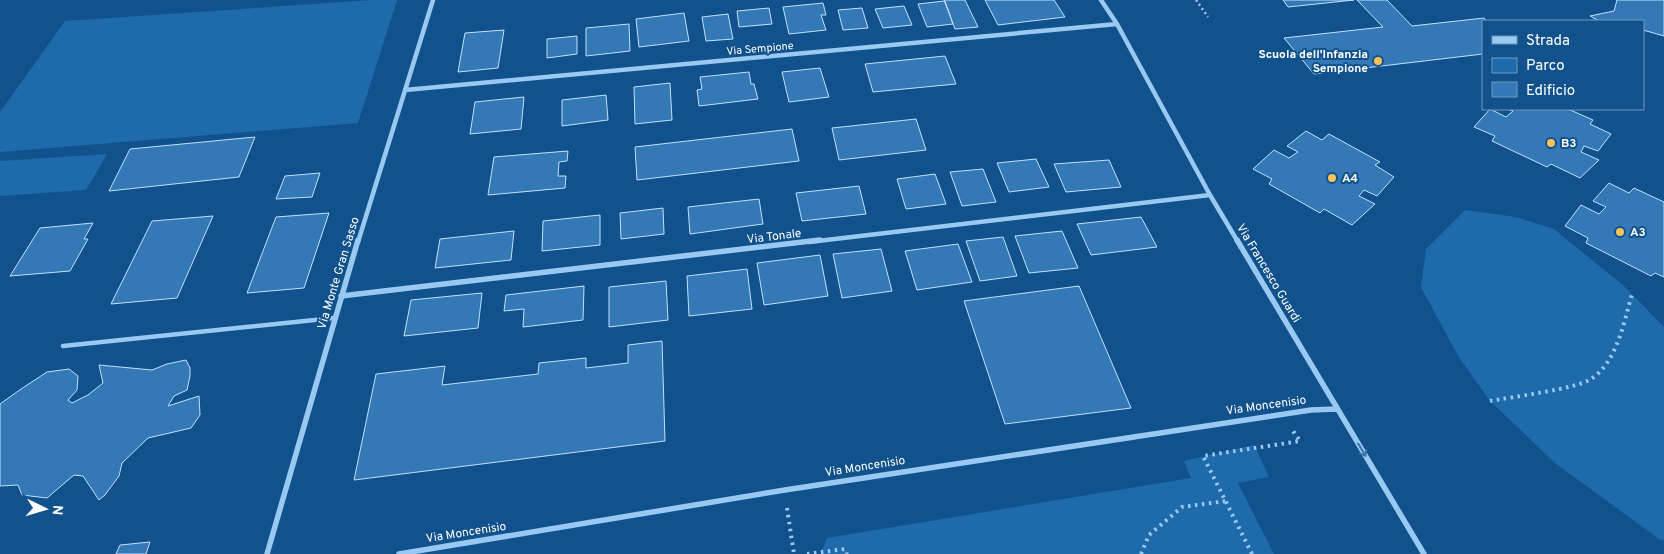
<svg xmlns="http://www.w3.org/2000/svg" width="1664" height="554" font-family="Overpass,sans-serif">
<style>
.green{fill:#1f6aab}
.building{fill:#3479b5;stroke:#c0e1fd}
.lines{fill:none;stroke-linecap:round;stroke-linejoin:round}
.path-far1{stroke:#99c9f2;stroke-width:2.5;stroke-dasharray:2 3;stroke-linecap:butt}
.path{stroke:#99c9f2;stroke-width:4;stroke-dasharray:2.5 4.5;stroke-linecap:butt}
.lane{stroke:#99c9f2;stroke-width:4.5}
.street-far1{stroke:#99c9f2;stroke-width:4.5}
.street{stroke:#99c9f2;stroke-width:5.5}
.oneway{stroke:#3a76ab}
.poi-dot{fill:#ffc25a;stroke:#11528d;stroke-width:2}
.labels{text-anchor:middle;stroke-width:4;stroke-linejoin:round;paint-order:stroke}
.far-street-label{font-size:11px;fill:#fff;stroke:#11528d}
.poi-label{font-size:12px;font-weight:bold;fill:#fff;stroke:#11528d;text-anchor:start}
.street-label{font-size:12px;fill:#fff;stroke:#11528d}
</style>
<rect width="100%" height="100%" fill="#11528d"/>
<path class="green" d="M372,0H397L358,123L0,152V112L65,21Z
M107,154L86,190L0,196V161Z
M1465,210L1516,217L1554,229L1625,287L1664,327V540L1659,539L1555,463L1490,401L1458,356L1421,287L1426,249Z
M1254,445L1269,477L1238,483L1274,554H821L827,538L1191,478L1184,461Z"/>
<path class="building" d="M944,0H965L978,27L955,29Z
M985,0H1054L1065,17L998,25Z
M1283,0H1354L1288,7Z
M1357,0H1387L1412,26L1484,18L1487,21H1483V54L1314,74L1284,38L1383,27Z
M1617,0H1664V36L1643,30V21H1599L1590,16L1614,11Z
M945,1L953,24L927,27L918,4Z
M823,3L826,15H821L826,30L789,34L783,7Z
M904,6L912,25L883,28L875,9Z
M769,8L772,24L739,27L737,11Z
M862,8L868,28L843,30L838,10Z
M684,13L689,41L639,47L636,19Z
M728,14L733,39L706,41L702,17Z
M629,24L630,51L586,56V28Z
M504,30L498,68L458,72L465,33Z
M577,36V54L547,58V39Z
M945,56L956,84L873,92L865,64Z
M820,68L829,97L789,102L782,72Z
M749,72L751,84H754L758,99L699,106L697,90L702,89L700,77Z
M670,83L672,120L635,124L634,87Z
M606,95L608,120L562,126V100Z
M524,97L521,129L470,134L475,102Z
M1490,109L1506,117L1513,111L1507,109H1568L1593,120L1590,124L1611,134L1598,151L1584,146L1581,152L1599,160L1580,178L1551,164L1547,167L1492,141L1495,136L1474,127Z
M916,119L926,150L839,160L832,128Z
M792,129L799,161L637,180L635,147Z
M1306,131L1322,140L1329,134L1380,162L1375,165L1394,177L1377,196L1364,190L1359,196L1375,204L1352,225L1324,209L1320,213L1269,184L1272,179L1253,169L1274,150L1289,158L1298,152L1287,146Z
M255,137L239,177L109,191L130,149Z
M568,151L567,161L559,162L558,176H566L565,188L488,195L494,157Z
M1036,159L1049,187L1009,192L997,163Z
M1109,160L1121,187L1066,192L1054,164Z
M983,169L996,202L962,206L950,172Z
M320,173L312,197L276,199L285,176Z
M935,174L946,204L906,209L897,179Z
M1609,183L1629,193L1634,188L1664,202V277L1655,273L1651,276L1586,243L1588,238L1565,226L1581,205L1599,214L1606,207L1593,201Z
M859,186L866,214L802,221L796,193Z
M759,199L763,224L690,234L688,207Z
M663,208L664,234L621,239L620,213Z
M329,213L304,288L247,293L276,217Z
M600,215V245L542,251L543,221Z
M213,216L177,298L111,304L152,221Z
M1141,217L1157,247L1091,255L1077,224Z
M93,223L84,239H88L70,271L10,276L40,228Z
M514,231L511,260L435,268L440,239Z
M1062,231L1078,268L1029,273L1015,236Z
M1003,237L1017,276L980,281L966,241Z
M958,244L972,282L917,290L905,251Z
M881,249L892,291L842,298L833,254Z
M820,255L828,296L764,305L757,263Z
M747,269L752,309L689,316L687,276Z
M666,281L668,320L609,327V287Z
M584,286L583,320L523,327L524,309L504,311L506,295Z
M1079,286L1131,408L1005,424L964,301Z
M482,293L478,328L404,336L411,300Z
M662,341L665,441L354,480L376,374L445,366L442,385L538,374L539,363L586,358V368L628,363V345Z
M186,360L190,368V376L187,390L174,396L168,406L199,396L200,415L191,428L148,438L122,463L119,476L105,495L99,500L83,476L74,475L47,498L22,495L18,485L0,486V404L21,389L47,372L69,369L78,376L77,390L68,400L72,403L88,395L103,383L99,365L152,370L167,364Z
M150,542L146,554H116L120,545Z"/>
<g class="lines">
<path class="path-far1" d="M1196,0L1208,17"/>
<path class="path" d="M1490,401C1511,397 1576,389 1591,379C1617,362 1624,322 1632,294
M787,508L794,554
M807,554L845,549L847,554
M1141,554L1149,535L1182,507L1226,501
M1252,554L1203,456L1300,441L1293,431"/>
<path class="lane" d="M63,346L334,318"/>
<path class="street-far1" d="M1101,0L1117,24L1210,195L1238,242
M405,90L1117,24
M358,242L433,0
M809,242L1210,195"/>
<path class="street" d="M1237,240L1424,554
M341,296L820,240
M267,554L358,240
M399,554L785,490L1311,410L1336,409"/>
</g>
<defs><path id="oneway-shaft" d="M-6 0H5M1.5-3L5.5 0L1.5 3" fill="none" stroke-width="1.6" stroke-linecap="round" stroke-linejoin="round" transform="scale(1.25)"/></defs>
<use class="oneway" href="#oneway-shaft" transform="translate(1362 450) rotate(59)"/>
<g class="poi-dot">
<circle cx="1378" cy="61" r="5"/>
<circle cx="1551" cy="143" r="5"/>
<circle cx="1332" cy="178" r="5"/>
<circle cx="1620" cy="232" r="5"/>
</g>
<g class="labels">
<g class="far-street-label">
<text transform="translate(760 48) rotate(-5)" y="4">Via Sempione</text>
</g>
<g class="poi-label">
<text x="1368" y="58" text-anchor="end">Scuola dell'Infanzia<tspan x="1368" dy="14">Sempione</tspan></text>
<text x="1561" y="147">B3</text>
<text x="1342" y="182">A4</text>
<text x="1630" y="236">A3</text>
</g>
<g class="street-label">
<text transform="translate(774 236) rotate(-7)" y="4">Via Tonale</text>
<text transform="translate(338 273) rotate(-73)" y="4">Via Monte Gran Sasso</text>
<text transform="translate(1269 273) rotate(59)" y="4">Via Francesco Guardi</text>
<text transform="translate(1266 405) rotate(-8)" y="4">Via Moncenisio</text>
<text transform="translate(865 466) rotate(-9)" y="4">Via Moncenisio</text>
<text transform="translate(466 532) rotate(-9)" y="4">Via Moncenisio</text>
</g>
</g>
<rect x="1482" y="20" width="162" height="90" fill="#11528d" stroke="#7097bb"/>
<rect x="1492" y="36" width="25" height="8" fill="#99c9f2" stroke="#7097bb"/>
<text x="1526" y="45" font-size="15" fill="#ffffff">Strada</text>
<rect x="1492" y="58" width="25" height="15" fill="#1f6aab" stroke="#7097bb"/>
<text x="1526" y="70" font-size="15" fill="#ffffff">Parco</text>
<rect x="1492" y="82" width="25" height="15" fill="#3479b5" stroke="#7097bb"/>
<text x="1526" y="95" font-size="15" fill="#ffffff">Edificio</text>
<g transform="translate(45 509) rotate(95)" stroke="#11528d" stroke-width="4" paint-order="stroke">
<path d="M0-4L9 19L0 12L-9 19Z" fill="#ffffff"/>
<text y="-8" font-size="14" font-weight="bold" text-anchor="middle" fill="#ffffff">N</text>
</g>
</svg>
